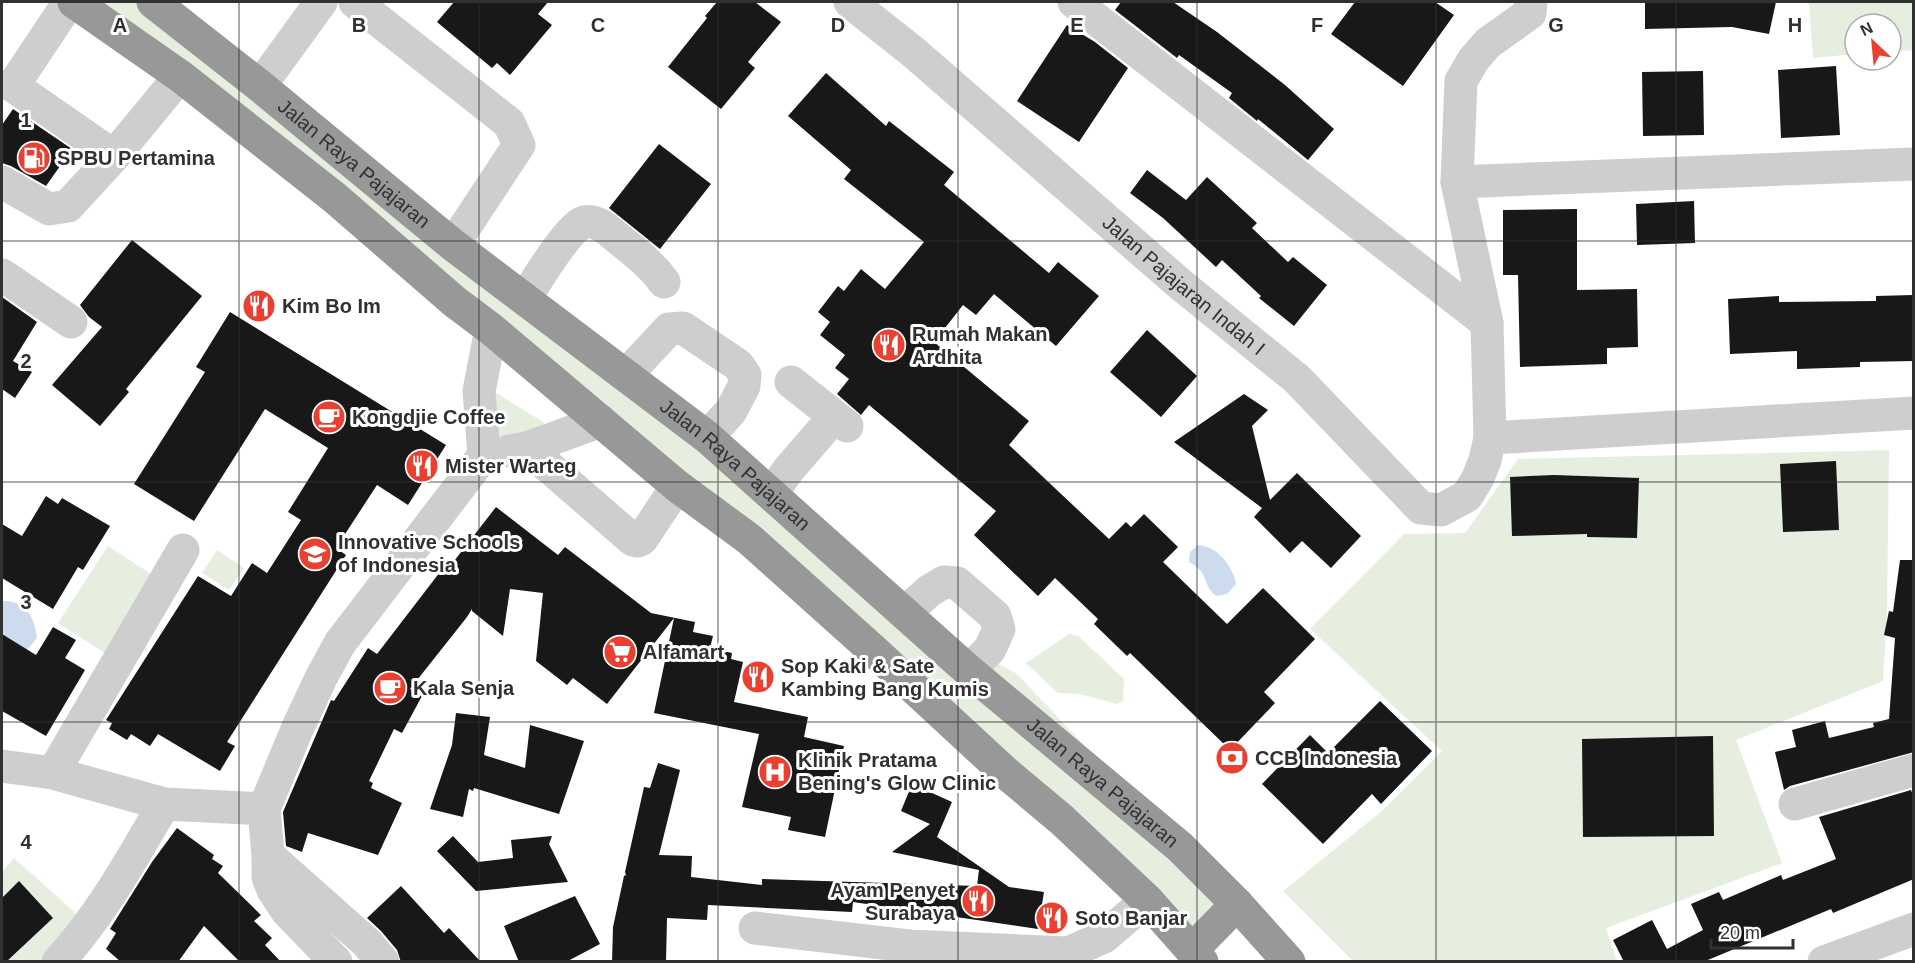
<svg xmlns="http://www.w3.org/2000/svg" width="1915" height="963" font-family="Helvetica,sans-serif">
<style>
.green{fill:#e5eedf}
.water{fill:#ccdbee}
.building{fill:#181818}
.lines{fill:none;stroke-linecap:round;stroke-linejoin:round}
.minor{stroke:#cecece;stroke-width:33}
.highway{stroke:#989898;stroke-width:33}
.grid{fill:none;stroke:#313131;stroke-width:1.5;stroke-opacity:0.55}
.labels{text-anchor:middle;stroke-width:6;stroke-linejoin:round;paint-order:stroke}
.poi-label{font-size:20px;font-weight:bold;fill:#313131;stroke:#fff;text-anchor:start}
.street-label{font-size:20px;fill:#313131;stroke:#fff}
.grid-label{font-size:20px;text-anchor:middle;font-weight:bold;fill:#313131;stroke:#fff;stroke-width:6;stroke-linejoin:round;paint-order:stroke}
</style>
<rect width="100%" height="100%" fill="#fff"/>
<path class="green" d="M74,2H137L260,86L905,613L1017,674L1180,847L1237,904L1192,950L834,615Z
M1809,2H1913V50L1891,52V24H1855V54L1813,58Z
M490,389L543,422L547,428L486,443Z
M1889,450L1887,611L1883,681L1736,740L1782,863L1606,928L1617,961H1353L1283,891L1382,811L1442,751L1310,629L1404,534L1465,533L1518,459Z
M108,546L160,580L111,657L58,623Z
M217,550L244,568L229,590L202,573Z
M1069,634L1078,636L1124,679L1123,701L1117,704L1079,694L1058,693L1026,663Z
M14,858L89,925L56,961H2V872Z"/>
<path class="water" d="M1198,545C1217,546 1233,566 1236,584L1227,594L1216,596C1200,582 1211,574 1189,562L1190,552Z
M2,601C25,600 35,617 37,638L26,651L11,648L2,643Z"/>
<path class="building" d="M454,2H548L538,14L552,25L510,75L497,63L492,68L437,22Z
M717,2H755L781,22L748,62L755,68L721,109L668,67L707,18L705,16Z
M1121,2H1173L1217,32L1285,85L1334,129L1308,160L1258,119L1257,121L1229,98L1232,93L1179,55L1177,58L1115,10Z
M1355,2H1435L1454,15L1403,86L1331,34Z
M1645,2H1776L1769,34L1732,27L1645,29Z
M1067,25L1095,42L1128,68L1079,142L1017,101Z
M1836,66L1840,135L1781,138L1778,70Z
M1703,71L1704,135L1643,136L1642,72Z
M826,73L886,126L889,121L954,172L944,185L1049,273L1058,262L1099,296L1056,346L994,294L976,315L963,305L934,342L1029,421L1009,445L1109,539L1126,522L1131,527L1144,514L1178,547L1163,562L1227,624L1263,588L1315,639L1264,692L1275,703L1230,750L1130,653L1127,656L1094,624L1098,619L1055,578L1038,596L974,535L996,511L869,405L861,415L837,394L849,379L835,368L845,355L820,335L830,322L818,312L838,286L844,291L861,269L885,289L924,242L844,179L851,170L788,116Z
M13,109L72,149L46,186L11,166L2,163V125Z
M659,144L711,184L660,249L609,208Z
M1147,170L1186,200L1207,177L1257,223L1252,228L1288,262L1293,257L1327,285L1294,326L1259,298L1261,296L1222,260L1216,267L1163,218L1130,193Z
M1694,201L1695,243L1637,245L1636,204Z
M1577,209V290L1637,289L1638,347L1607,348V364L1520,367L1518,275H1503V210Z
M132,240L202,296L126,389L129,392L100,426L52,385L102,327L89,317L80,305Z
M1913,295L1914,361L1860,362V367L1797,369V351L1730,354L1728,299L1779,296V302L1876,301V296Z
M2,297L37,322L13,361L32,372L15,398L2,389Z
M230,312L446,445L408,505L377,485L336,548L346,555L227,742L235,746L220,771L158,734L150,746L131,734L127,740L109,729L112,723L106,720L198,576L231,596L252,563L267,573L301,520L288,512L328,448L265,409L194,521L134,484L205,372L196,367Z
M1147,330L1197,376L1161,417L1110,372Z
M1244,394L1268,410L1252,426L1270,500L1297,473L1361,536L1331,568L1302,541L1290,553L1254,517L1262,508L1174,442Z
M1836,461L1839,530L1783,532L1780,464Z
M1554,475L1639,478L1637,538L1587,537V534L1512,536L1510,477Z
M46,496L58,504L62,498L110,526L83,570L78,567L53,609L2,578V524L22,536Z
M496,507L558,555L565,547L651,613L695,622L693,632L713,636L710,648L732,653L731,659L743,662L734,702L808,717L804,737L844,746L825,837L788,830L791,817L742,807L759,734L654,713L674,618L607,704L573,678L567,685L536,661L543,593L510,589L503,636L472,611V609L467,617L410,689L422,696L402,733L394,729L369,781L373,783L371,788L402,803L378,855L308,833L302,852L286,846L283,812L331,700L334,701L368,648L377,654L440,572L444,574Z
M1900,560H1914V752L1790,786L1784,790L1775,752L1796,747L1792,730L1825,721L1829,738L1874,727L1873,723L1889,719L1895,638L1884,635L1889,611L1893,612Z
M53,627L76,640L65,658L85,670L46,736L2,711V634L36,655Z
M1380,701L1432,751L1381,804L1372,794L1323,844L1262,784L1310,735L1328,753Z
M456,713L490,717L484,755L525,768L530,725L584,741L559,814L474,788L473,791L469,789L463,817L430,809L452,745Z
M1713,736L1714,836L1583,837L1582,739Z
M658,763L680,770L659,855L692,856L691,877L762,885V879L977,886L979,870L892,852L930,824L901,811L912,784L952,802L937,837L1009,887L1044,892L1038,929L853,902L852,912L708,905L707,920L667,918L666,962H612L613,927L624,876L626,875L625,872L644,787L650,788Z
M1911,790L1914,797V879L1833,913L1831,909L1703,962H1624L1613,940L1652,920L1667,949L1703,930L1691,904L1719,892L1723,900L1781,875L1783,880L1836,859L1819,817Z
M177,828L214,855L212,859L223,866L218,873L261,915L254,921L272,938L265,945L281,962H240L204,926L178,962H121L106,949L116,933L110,929L152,862Z
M453,836L478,862L513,858L511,840L552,836L549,844L568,882L476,891L437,851Z
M19,881L53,918L6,962H2V898Z
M401,886L444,933L449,928L481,962H401L397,950L381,931L367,918Z
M575,896L600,944L566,962H519L504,926Z"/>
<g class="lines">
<g class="minor">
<path d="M69,2L13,86L114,156L180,76"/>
<path d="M355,2L509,123L519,145L453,245"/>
<path id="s1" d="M850,2L912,51L1180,284L1297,379L1421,508L1441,510L1467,496L1478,478L1485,460L1490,438L1487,323L1457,182L1461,81L1474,59L1488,43L1530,13L1531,2"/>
<path d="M1074,2L1487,323"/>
<path d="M260,86L321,2"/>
<path d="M2,182L49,209L68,206L114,156"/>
<path d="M1457,182L1914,164"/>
<path d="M2,275L71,322"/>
<path d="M525,299C534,284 569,226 584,222C598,219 610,232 620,240C636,253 652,265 664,282"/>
<path d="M626,375L669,329L683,328L738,365L745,375L744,386L731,411L707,437"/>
<path d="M791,382L847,426"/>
<path d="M1490,438L1914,413"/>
<path d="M527,448L633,540L638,541L642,539L677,486"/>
<path d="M509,451L527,448L601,421"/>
<path d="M771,494L789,469L834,417"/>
<path d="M905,613L929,591L944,582L957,583L995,616L999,629L990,649L969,671"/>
<path d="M2,766L53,773L164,804L264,809L268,855V877L273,890L287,911L336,962"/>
<path d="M53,773L183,550"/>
<path d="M1795,804L1914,770"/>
<path d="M264,809L298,727L321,678L340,643L484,455L479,391L491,329"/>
<path d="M268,855L367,943L383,962"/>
<path d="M755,928L909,946L1068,953L1104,937L1147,900"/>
<path d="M58,962C102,914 131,860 164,804"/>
<path d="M1824,962L1914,929"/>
</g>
<g class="highway">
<path d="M74,2L180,76L335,198L455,302L491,329L677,486L749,539L874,651L1006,773L1062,820L1147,900L1202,962"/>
<path id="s2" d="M153,2L260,86L453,245L707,437L969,671L1180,847L1237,904L1289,962"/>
<path d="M1192,950L1237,904"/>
</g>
</g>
<path class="grid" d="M239,2V962M479,2V962M718,2V962M958,2V962M1197,2V962M1436,2V962M1676,2V962M2,241H1914M2,482H1914M2,722H1914"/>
<defs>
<g id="fuel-disc" transform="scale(1.725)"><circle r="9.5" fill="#e94032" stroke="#fff"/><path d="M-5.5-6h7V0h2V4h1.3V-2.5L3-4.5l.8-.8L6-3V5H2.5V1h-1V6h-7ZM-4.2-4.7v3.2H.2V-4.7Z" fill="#fff"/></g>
<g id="restaurant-disc" transform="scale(1.725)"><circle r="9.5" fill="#e94032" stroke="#fff"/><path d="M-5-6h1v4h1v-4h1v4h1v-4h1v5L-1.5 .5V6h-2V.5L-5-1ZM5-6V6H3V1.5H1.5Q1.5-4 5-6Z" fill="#fff"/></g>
<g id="cafe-disc" transform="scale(1.725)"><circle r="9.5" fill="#e94032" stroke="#fff"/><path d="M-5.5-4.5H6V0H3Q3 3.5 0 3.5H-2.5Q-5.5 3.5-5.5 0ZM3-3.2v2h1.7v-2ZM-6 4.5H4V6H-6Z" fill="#fff"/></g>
<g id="school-disc" transform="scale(1.725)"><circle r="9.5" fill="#e94032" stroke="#fff"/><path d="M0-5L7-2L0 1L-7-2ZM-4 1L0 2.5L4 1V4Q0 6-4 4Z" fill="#fff"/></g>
<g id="supermarket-disc" transform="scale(1.725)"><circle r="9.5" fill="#e94032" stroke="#fff"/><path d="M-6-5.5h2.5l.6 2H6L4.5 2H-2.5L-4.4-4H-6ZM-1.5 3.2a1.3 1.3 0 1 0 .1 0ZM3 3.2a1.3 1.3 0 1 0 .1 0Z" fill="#fff"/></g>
<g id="bank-disc" transform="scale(1.725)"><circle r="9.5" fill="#e94032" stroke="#fff"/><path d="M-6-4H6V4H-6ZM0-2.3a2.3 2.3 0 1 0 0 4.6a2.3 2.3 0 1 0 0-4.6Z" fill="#fff"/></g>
<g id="hospital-disc" transform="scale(1.725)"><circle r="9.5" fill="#e94032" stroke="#fff"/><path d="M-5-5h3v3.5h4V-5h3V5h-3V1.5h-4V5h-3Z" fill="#fff"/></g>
</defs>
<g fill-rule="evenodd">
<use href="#fuel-disc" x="34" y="158"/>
<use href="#restaurant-disc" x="259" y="306"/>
<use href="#restaurant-disc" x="889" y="345"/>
<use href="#cafe-disc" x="329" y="417"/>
<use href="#restaurant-disc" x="422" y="466"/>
<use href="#school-disc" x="315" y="554"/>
<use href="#supermarket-disc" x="620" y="652"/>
<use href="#restaurant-disc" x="758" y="677"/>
<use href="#cafe-disc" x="390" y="688"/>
<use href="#bank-disc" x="1232" y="758"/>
<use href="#hospital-disc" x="775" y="772"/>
<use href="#restaurant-disc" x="978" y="901"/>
<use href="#restaurant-disc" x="1052" y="918"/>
</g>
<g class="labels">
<g class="poi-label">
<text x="57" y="165">SPBU Pertamina</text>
<text x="282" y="313">Kim Bo Im</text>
<text x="912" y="341">Rumah Makan<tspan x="912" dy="23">Ardhita</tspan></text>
<text x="352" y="424">Kongdjie Coffee</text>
<text x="445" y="473">Mister Warteg</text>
<text x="338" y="549">Innovative Schools<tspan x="338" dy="23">of Indonesia</tspan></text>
<text x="643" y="659">Alfamart</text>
<text x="781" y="673">Sop Kaki &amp; Sate<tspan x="781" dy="23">Kambing Bang Kumis</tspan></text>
<text x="413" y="695">Kala Senja</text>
<text x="1255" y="765">CCB Indonesia</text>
<text x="798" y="767">Klinik Pratama<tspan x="798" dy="23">Bening's Glow Clinic</tspan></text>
<text x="955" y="897" text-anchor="end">Ayam Penyet<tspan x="955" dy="23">Surabaya</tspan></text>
<text x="1075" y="925">Soto Banjar</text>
</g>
<g class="street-label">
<text dy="7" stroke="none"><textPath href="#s2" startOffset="258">Jalan Raya Pajajaran</textPath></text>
<text dy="7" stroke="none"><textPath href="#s1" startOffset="438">Jalan Pajajaran Indah I</textPath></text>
<text dy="7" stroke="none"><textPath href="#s2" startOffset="744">Jalan Raya Pajajaran</textPath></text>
<text dy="7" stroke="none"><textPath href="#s2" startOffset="1230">Jalan Raya Pajajaran</textPath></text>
</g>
</g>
<g class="grid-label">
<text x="120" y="32">A</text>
<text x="359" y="32">B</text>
<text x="598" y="32">C</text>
<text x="838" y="32">D</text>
<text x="1077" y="32">E</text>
<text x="1317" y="32">F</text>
<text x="1556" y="32">G</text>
<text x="1795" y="32">H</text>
<text x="26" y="127">1</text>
<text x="26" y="368">2</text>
<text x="26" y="609">3</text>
<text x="26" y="849">4</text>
</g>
<rect width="1915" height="963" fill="none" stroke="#313131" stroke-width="6"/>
<g transform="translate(1873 42) rotate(334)"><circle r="28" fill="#ffffff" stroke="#adadad" stroke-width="1.5"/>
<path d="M0-4.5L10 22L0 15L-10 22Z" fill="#e94032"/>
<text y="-9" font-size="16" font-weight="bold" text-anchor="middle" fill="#313131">N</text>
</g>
<path d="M1711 939v9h82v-9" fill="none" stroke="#313131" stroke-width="3"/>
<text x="1720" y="939" font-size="18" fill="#313131" stroke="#ffffff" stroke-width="4.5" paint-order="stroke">20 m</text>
</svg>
